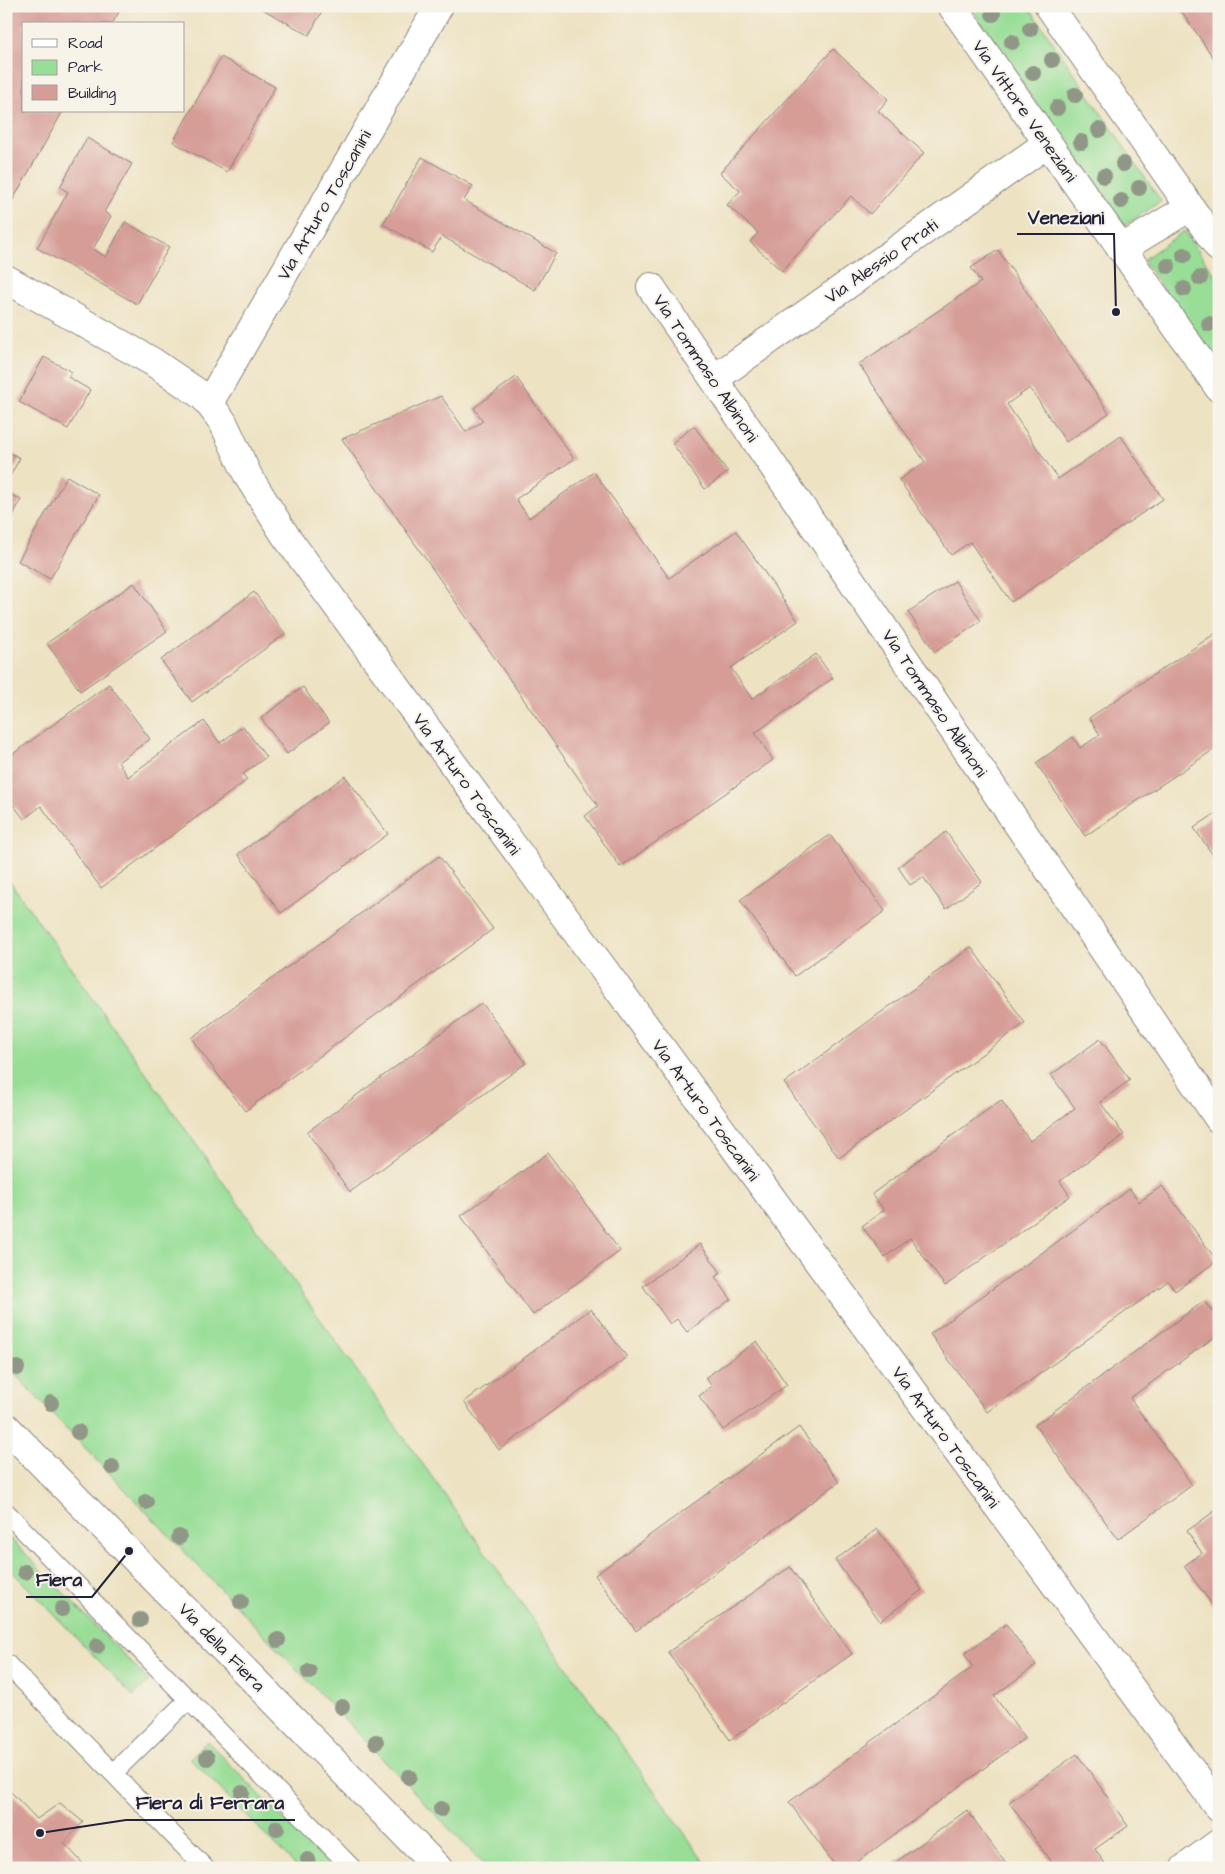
<svg xmlns="http://www.w3.org/2000/svg" width="1225" height="1874" font-family="'Architects Daughter',sans-serif">
<style>
.green{fill:#98de97;stroke:#5d8069}
.building{fill:#d69d97}
.lines{fill:none;stroke-linecap:round;stroke-linejoin:round}
.service-casing{stroke:#88827e;stroke-width:20}
.minor-casing{stroke:#88827e;stroke-width:30}
.secondary-casing{stroke:#88827e;stroke-width:30}
.service{stroke:#fff;stroke-width:18}
.minor{stroke:#fff;stroke-width:28}
.secondary{stroke:#fff;stroke-width:28}
.tree{fill:#919787}
.labels{text-anchor:middle;stroke-width:4;stroke-linejoin:round;paint-order:stroke}
.street-label{font-size:18px;fill:#22223b;stroke:#f7f3e8}
.leader{fill:none;stroke:#22223b;stroke-width:2}
.callout-dot{fill:#22223b;stroke:#f7f3e8;stroke-width:2}
.callout-label{font-size:19px;text-anchor:middle;font-weight:bold;fill:#22223b;stroke:#f7f3e8;stroke-width:4;stroke-linejoin:round;paint-order:stroke}
</style>
<rect width="100%" height="100%" fill="#f7f3e8"/>
<filter id="ink" filterUnits="userSpaceOnUse"><feTurbulence type="fractalNoise" baseFrequency=".02" numOctaves="2"/><feDisplacementMap in="SourceGraphic" scale="10" xChannelSelector="R" yChannelSelector="G"/><feConvolveMatrix kernelMatrix="1 2 1 2 8 2 1 2 1" color-interpolation-filters="sRGB"/></filter>
<filter id="wash" filterUnits="userSpaceOnUse"><feTurbulence type="fractalNoise" baseFrequency=".0096" numOctaves="4" result="noise"/><feDisplacementMap in="SourceGraphic" scale="20" xChannelSelector="R" yChannelSelector="G"/><feGaussianBlur stdDeviation="1.12" result="paint"/><feColorMatrix in="noise" values="0 0 0 0 0 0 0 0 0 0 0 0 0 0 0 0 0 1.4 0 .05"/><feComposite in="paint" operator="in"/></filter>
<g filter="url(#wash)">
<rect width="100%" height="100%" fill="#ede2c2"/>
<path class="green" d="M970,6H1028L1161,201L1121,228Z
M1184,231L1219,281V369L1143,260Z
M6,876L709,1868H487L6,1365Z
M6,1534L149,1681L133,1696L6,1565Z
M207,1741L332,1868H298L190,1758Z"/>
<g id="blocks">
<path class="building" d="M6,6H122L112,24H24V111H63L6,212Z
M257,6H325L309,35Z
M1178,6H1219V66Z
M833,49L888,99L878,111L924,153L870,214L851,196L782,271L750,242L758,233L727,205L740,191L720,173Z
M221,57L275,87L227,172L173,142Z
M87,138L132,164L104,212L111,216L93,249L106,257L125,222L169,247L137,304L37,248L68,192L60,187Z
M422,157L473,186L464,200L556,253L535,290L442,236L432,252L383,224Z
M998,250L1109,413L1066,442L1030,388L1007,404L1058,479L1121,436L1163,499L1011,602L970,542L951,555L899,480L925,462L859,364L981,282L971,268Z
M44,357L72,372L68,377L90,390L68,429L19,402Z
M516,377L574,459L516,499L529,518L594,472L669,578L736,531L798,621L731,668L752,699L816,654L833,678L755,733L773,760L620,867L585,816L598,806L342,439L441,396L466,432L483,421L474,408Z
M694,426L728,472L705,489L672,443Z
M6,451L20,458L6,483Z
M67,476L99,495L50,579L18,561Z
M6,492L21,500L6,527Z
M955,581L981,621L935,652L908,612Z
M134,583L167,631L80,691L47,643Z
M254,592L285,634L192,702L161,660Z
M1219,631V746L1085,836L1036,763L1073,737L1080,748L1100,735L1089,718Z
M109,684L150,739L118,762L128,777L204,721L220,743L243,726L266,757L243,774L247,780L101,888L41,806L24,819L6,795V765L9,763L6,759Z
M303,687L329,723L287,754L261,718Z
M345,776L388,834L281,913L238,854Z
M1219,811V864L1194,828Z
M946,832L982,882L946,909L923,877L910,885L898,867Z
M830,835L885,911L795,976L740,900Z
M439,856L493,929L245,1111L191,1038Z
M971,947L1025,1023L839,1158L784,1083Z
M482,1003L526,1063L350,1192L307,1132Z
M1100,1039L1130,1080L1100,1102L1124,1135L1060,1181L1070,1196L945,1286L910,1238L885,1257L862,1226L884,1210L872,1194L1001,1100L1030,1141L1075,1108L1051,1075Z
M548,1153L620,1251L533,1315L461,1216Z
M1162,1186L1217,1261L1175,1291L1168,1281L987,1412L930,1334L1130,1189L1139,1202Z
M700,1244L721,1273L715,1277L731,1299L687,1332L677,1319L670,1324L643,1286Z
M1204,1301L1219,1320V1334L1130,1398L1192,1485L1118,1539L1035,1425Z
M591,1309L627,1357L499,1450L464,1402Z
M757,1341L787,1385L723,1430L699,1396L712,1386L705,1378Z
M799,1427L839,1482L636,1631L595,1575Z
M1219,1508V1614L1184,1566L1202,1553L1187,1531Z
M877,1529L922,1590L880,1621L835,1560Z
M790,1567L852,1654L730,1740L668,1652Z
M1006,1624L1036,1665L994,1696L1025,1738L849,1868H837L789,1802L973,1667L964,1654Z
M1077,1754L1128,1826L1095,1849L1106,1865L1102,1868H1055L1009,1802Z
M6,1787L37,1819L60,1803L83,1822L64,1843L87,1868H6Z
M967,1810L1009,1868H888Z"/>
</g>
</g>
<g filter="url(#ink)">
<use href="#blocks" fill-opacity="0" stroke="#88827e" stroke-width="1"/>
<g class="lines">
<g class="service-casing">
<path id="service" d="M6,1512L352,1868
M6,1663L205,1868
M113,1773L189,1699"/>
</g>
<g class="minor-casing">
<path id="minor" d="M6,279L153,362L204,397L223,422L248,476L285,535L1219,1808
M651,287L1219,1119
M714,379L1048,143
M209,403L439,6
M6,1427L438,1868
M1185,1868L1219,1843"/>
</g>
<g class="secondary-casing">
<path id="secondary" d="M952,6L1219,388
M1049,6L1219,248
M1121,249L1190,207"/>
</g>
<use href="#service" class="service"/>
<use href="#minor" class="minor"/>
<use href="#secondary" class="secondary"/>
</g>
<g class="tree">
<circle cx="993" cy="14" r="8"/>
<circle cx="1030" cy="29" r="8"/>
<circle cx="1012" cy="42" r="8"/>
<circle cx="1052" cy="60" r="8"/>
<circle cx="1033" cy="73" r="8"/>
<circle cx="1075" cy="95" r="8"/>
<circle cx="1057" cy="108" r="8"/>
<circle cx="1099" cy="130" r="8"/>
<circle cx="1081" cy="142" r="8"/>
<circle cx="1123" cy="164" r="8"/>
<circle cx="1104" cy="176" r="8"/>
<circle cx="1139" cy="188" r="8"/>
<circle cx="1121" cy="201" r="8"/>
<circle cx="1184" cy="255" r="8"/>
<circle cx="1168" cy="266" r="8"/>
<circle cx="1200" cy="278" r="8"/>
<circle cx="1184" cy="289" r="8"/>
<circle cx="1209" cy="324" r="8"/>
<circle cx="17" cy="1368" r="8"/>
<circle cx="51" cy="1403" r="8"/>
<circle cx="78" cy="1432" r="8"/>
<circle cx="112" cy="1467" r="8"/>
<circle cx="146" cy="1502" r="8"/>
<circle cx="179" cy="1537" r="8"/>
<circle cx="25" cy="1572" r="8"/>
<circle cx="241" cy="1602" r="8"/>
<circle cx="62" cy="1609" r="8"/>
<circle cx="140" cy="1620" r="8"/>
<circle cx="278" cy="1640" r="8"/>
<circle cx="97" cy="1646" r="8"/>
<circle cx="309" cy="1672" r="8"/>
<circle cx="342" cy="1707" r="8"/>
<circle cx="376" cy="1742" r="8"/>
<circle cx="207" cy="1758" r="8"/>
<circle cx="409" cy="1777" r="8"/>
<circle cx="242" cy="1793" r="8"/>
<circle cx="441" cy="1809" r="8"/>
<circle cx="277" cy="1828" r="8"/>
<circle cx="308" cy="1860" r="8"/>
</g>
</g>
<g class="labels">
<g class="street-label">
<text transform="translate(1025 111) rotate(55)" y="6">Via Vittore Veneziani</text>
<text transform="translate(324 205) rotate(-60)" y="6">Via Arturo Toscanini</text>
<text transform="translate(881 261) rotate(-35)" y="6">Via Alessio Prati</text>
<text transform="translate(706 368) rotate(56)" y="6">Via Tommaso Albinoni</text>
<text transform="translate(935 703) rotate(56)" y="6">Via Tommaso Albinoni</text>
<text transform="translate(467 784) rotate(54)" y="6">Via Arturo Toscanini</text>
<text transform="translate(706 1110) rotate(54)" y="6">Via Arturo Toscanini</text>
<text transform="translate(946 1437) rotate(54)" y="6">Via Arturo Toscanini</text>
<text transform="translate(222 1647) rotate(46)" y="6">Via della Fiera</text>
</g>
</g>
<path class="leader" d="M1116 312L1114 234H1017M129 1551L92 1597H26M40 1833L126 1820H295"/>
<g class="callout-dot">
<circle cx="1116" cy="312" r="5"/>
<circle cx="129" cy="1551" r="5"/>
<circle cx="40" cy="1833" r="5"/>
</g>
<g class="callout-label">
<text x="1066" y="224">Veneziani</text>
<text x="59" y="1586">Fiera</text>
<text x="210" y="1809">Fiera di Ferrara</text>
</g>
<rect width="1225" height="1874" fill="none" stroke="#f7f3e8" stroke-width="25"/>
<rect x="22" y="22" width="162" height="90" fill="#f7f3e8" stroke="#a29fa3"/>
<rect x="32" y="39" width="25" height="8" fill="#ffffff" stroke="#a29fa3"/>
<text x="68" y="48" font-size="15" fill="#22223b">Road</text>
<rect x="32" y="60" width="25" height="15" fill="#98de97" stroke="#a29fa3"/>
<text x="68" y="72" font-size="15" fill="#22223b">Park</text>
<rect x="32" y="85" width="25" height="15" fill="#d69d97" stroke="#a29fa3"/>
<text x="68" y="98" font-size="15" fill="#22223b">Building</text>
</svg>
